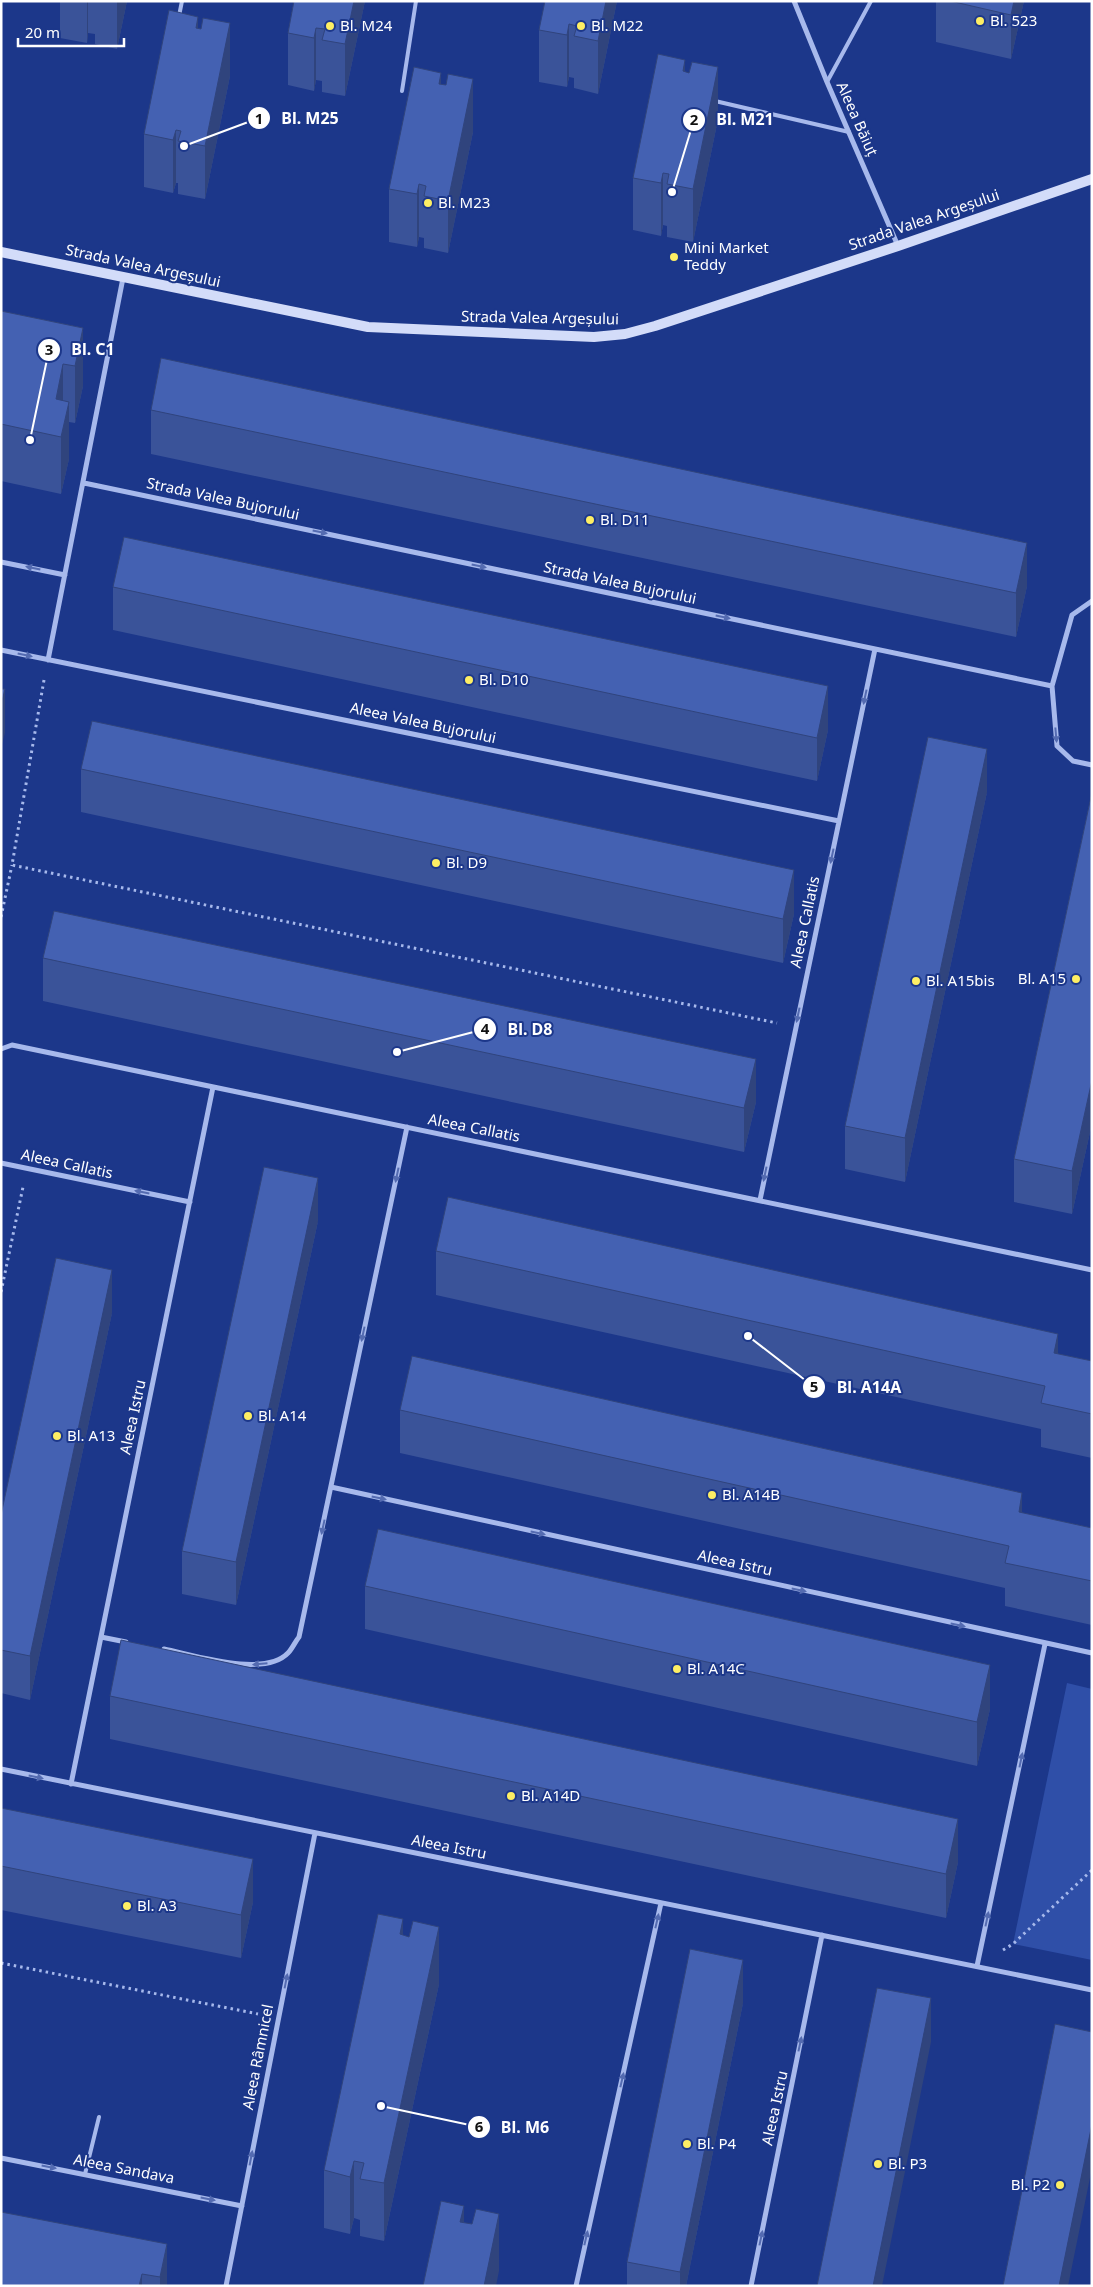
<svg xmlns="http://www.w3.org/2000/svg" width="1093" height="2287" font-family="'Noto Sans',sans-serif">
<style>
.green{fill:#2f4fa8}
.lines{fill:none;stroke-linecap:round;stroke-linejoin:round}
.path{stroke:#a7b9ec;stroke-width:3;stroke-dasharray:2.5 4;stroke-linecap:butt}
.service{stroke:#a7b9ec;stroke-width:4}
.minor{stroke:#a7b9ec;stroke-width:5}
.secondary{stroke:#d3dcf9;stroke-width:10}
.wall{fill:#3a5399}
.shaded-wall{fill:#30447d}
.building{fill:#4461b2;stroke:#30447d}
.oneway{fill:#546bb1}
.poi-dot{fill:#fdee64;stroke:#1c378a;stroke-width:2}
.labels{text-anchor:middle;stroke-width:4;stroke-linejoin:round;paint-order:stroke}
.poi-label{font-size:15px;fill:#fff;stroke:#1c378a;text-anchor:start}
.street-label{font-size:15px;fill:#fff;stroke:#1c378a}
.leader{fill:none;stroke:#fff;stroke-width:2}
.callout-dot{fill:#fff;stroke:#1c378a;stroke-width:2}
.mark-label{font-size:15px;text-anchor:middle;font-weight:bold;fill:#111}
.callout-label{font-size:16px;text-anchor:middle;font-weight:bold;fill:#fff;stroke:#1c378a;stroke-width:4;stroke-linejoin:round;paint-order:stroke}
</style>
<rect width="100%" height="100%" fill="#1c378a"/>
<path class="green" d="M1067,1683L1092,1689V1960L1013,1944Z"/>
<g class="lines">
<path class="path" d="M44,680L12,865L777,1023
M1,917L12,865
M1,1292L23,1187
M1003,1950L1013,1944L1092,1870
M1,1963L258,2014"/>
<path class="service" d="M179,16L182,1
M827,82L871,1
M402,91L416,1
M715,101L849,132
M85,2174L99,2117"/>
<path class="minor" d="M794,1L827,82L898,246
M84,483L1052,686
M1,562L65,575
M1092,601L1072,615L1052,686L1057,746L1073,761L1092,765
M1,650L839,821
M48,660L123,278
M1,1049L12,1045L1092,1270
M1,1163L190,1202
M760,1200L875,649
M331,1487L1092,1653
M101,1637L126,1642
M164,1649C194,1655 264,1678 288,1653C292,1649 295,1642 299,1637L407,1127
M1,1769L1092,1990
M71,1784L213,1087
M977,1966L1045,1644
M1,2158L242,2206
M226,2286L315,1833
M576,2286L661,1903
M751,2286L822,1935"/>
<path class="secondary" d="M1,252L368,327L594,337L625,334L655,326L898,246L1092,179"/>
</g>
<path class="wall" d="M60,1H127L117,49L95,44V34L88,33L87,43L60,38Z
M294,1H365L345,96L322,92V81L316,80L314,91L288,85V33Z
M617,1L598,94L574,88V78L569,77L567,87L539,82V30Z
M936,1H1024L1011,59L936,42Z
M198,28L230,76L205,199L178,194V183H176L173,193L144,187V134Z
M685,72L718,119L693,242L667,237V226L663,225L661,236L633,230V178Z
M441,84L473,132L448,253L424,248V238L419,237L417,247L389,242V189Z
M1,311L83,328V386L75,423L69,422V459L61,494L1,481Z
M151,410L1027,586L1016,637L151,454Z
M113,587L828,730L817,781L113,630Z
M81,769L794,914L783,963L81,812Z
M987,792L905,1182L845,1169V1126Z
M1092,792V1123L1072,1214L1014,1202V1159Z
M43,958L756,1102L744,1152L43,1001Z
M318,1221L236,1605L182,1594V1551Z
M436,1251L1058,1354L1092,1361V1458L1041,1447V1429L436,1295Z
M112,1313L30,1700L1,1693V1515Z
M400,1410L1022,1513L1092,1528V1625L1005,1606V1588L400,1453Z
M365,1586L990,1709L977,1766L365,1629Z
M110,1696L958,1862L946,1918L110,1739Z
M1,1808L253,1902L241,1958L1,1910Z
M403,1935L439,1984L384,2241L360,2236V2220L354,2218L350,2234L324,2228V2170Z
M743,2003L686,2286H627V2262Z
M167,2244V2286H1Z"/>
<path class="shaded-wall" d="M87,1H88V33L87,43Z
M117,1H127L117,49Z
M354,1H365L345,96V44Z
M606,1H617L598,94V41Z
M1014,1H1024L1011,59V15Z
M198,17V69L196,28Z
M230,23V76L205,199V146Z
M569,24V77L567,87V35Z
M316,28V80L314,91V38Z
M685,60V113L683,71Z
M718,67V119L693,242V189Z
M441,73V125L439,84Z
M473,79V132L448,253V201Z
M176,130V183L173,193V140Z
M663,173V225L661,236V183Z
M419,184V237L417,247V194Z
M83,328V386L75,423V366Z
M63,364V422L56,399Z
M69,402V459L61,494V437Z
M1027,543V586L1016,637V593Z
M828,686V730L817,781V738Z
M5,689V733L1,748V705Z
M987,749V792L905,1182V1138Z
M794,870V914L783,963V919Z
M756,1059V1102L744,1152V1108Z
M1092,1080V1123L1072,1214V1171Z
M318,1178V1221L236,1605V1562Z
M112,1270V1313L30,1700V1656Z
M1058,1334V1378L1054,1353Z
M1022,1493V1537L1019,1512Z
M990,1665V1709L977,1766V1722Z
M958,1819V1862L946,1918V1874Z
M253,1859V1902L241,1958V1915Z
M403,1919V1977L400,1934Z
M439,1927V1984L384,2241V2183Z
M743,1960V2003L686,2286H680V2272Z
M931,1998V2042L882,2286H873Z
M1092,2124V2168L1068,2286H1059Z
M354,2161V2218L350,2234V2177Z
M464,2206V2263L460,2222Z
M499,2214V2271L496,2286H484Z
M167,2244V2286H160V2277Z
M142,2274V2286H139Z"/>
<path class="building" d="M294,1H354L345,44L322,40L325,29L316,28L314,38L288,33Z
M545,1H606L598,41L574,36L577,26L569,24L567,35L539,30Z
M950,1H1014L1011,15Z
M169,10L198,17L196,28L201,29L203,18L230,23L205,146L178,141L181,131L176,130L173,140L144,134Z
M658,54L685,60L683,71L689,73L692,62L718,67L693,189L667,184L669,174L663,173L661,183L633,178Z
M414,67L441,73L439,84L446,85L448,74L473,79L448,201L424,196L426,186L419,184L417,194L389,189Z
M1,311L83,328L75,366L63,364L56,399L69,402L61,437L1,424Z
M161,358L1027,543L1016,593L151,410Z
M124,537L828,686L817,738L113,587Z
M1,689H5L1,705Z
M92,721L794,870L783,919L81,769Z
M928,737L987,749L905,1138L845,1126Z
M1092,792V1080L1072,1171L1014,1159Z
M54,911L756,1059L744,1108L43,958Z
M264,1167L318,1178L236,1562L182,1551Z
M448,1197L1058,1334L1054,1353L1092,1361V1414L1041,1403L1045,1386L436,1251Z
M56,1258L112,1270L30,1656L1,1650V1515Z
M412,1356L1022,1493L1019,1512L1092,1528V1581L1005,1563L1009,1546L400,1410Z
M378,1529L990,1665L977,1722L365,1586Z
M121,1640L958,1819L946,1874L110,1696Z
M1,1808L253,1859L241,1915L1,1866Z
M378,1914L403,1919L400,1934L409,1937L413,1921L439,1927L384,2183L360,2179L364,2163L354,2161L350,2177L324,2170Z
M690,1949L743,1960L680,2272L627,2262Z
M877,1988L931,1998L873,2286H817Z
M1055,2024L1092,2032V2124L1059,2286H1003Z
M441,2201L464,2206L460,2222L472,2224L476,2209L499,2214L484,2286H423Z
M1,2212L167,2244L160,2277L142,2274L139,2286H1Z"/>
<defs><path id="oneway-solid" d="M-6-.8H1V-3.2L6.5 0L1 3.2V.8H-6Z" transform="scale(1.25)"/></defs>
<g class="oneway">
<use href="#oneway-solid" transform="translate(320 532) rotate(12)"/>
<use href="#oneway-solid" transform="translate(479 566) rotate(12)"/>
<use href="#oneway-solid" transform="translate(33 568) rotate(-168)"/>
<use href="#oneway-solid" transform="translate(723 617) rotate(12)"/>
<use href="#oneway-solid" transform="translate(25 655) rotate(12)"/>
<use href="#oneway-solid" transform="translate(865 697) rotate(102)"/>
<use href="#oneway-solid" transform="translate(1056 735) rotate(85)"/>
<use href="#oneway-solid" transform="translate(832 856) rotate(102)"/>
<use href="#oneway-solid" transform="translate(798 1015) rotate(102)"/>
<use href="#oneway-solid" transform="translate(765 1174) rotate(102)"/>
<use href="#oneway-solid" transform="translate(397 1175) rotate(102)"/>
<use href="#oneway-solid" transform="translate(142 1192) rotate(-169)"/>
<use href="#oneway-solid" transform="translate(363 1334) rotate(102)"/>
<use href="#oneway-solid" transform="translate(379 1498) rotate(12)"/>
<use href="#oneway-solid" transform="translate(323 1527) rotate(102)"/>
<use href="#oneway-solid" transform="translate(538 1533) rotate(12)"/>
<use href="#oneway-solid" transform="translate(799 1590) rotate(12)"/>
<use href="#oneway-solid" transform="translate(958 1625) rotate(12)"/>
<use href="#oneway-solid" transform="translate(260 1664) rotate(175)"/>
<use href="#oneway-solid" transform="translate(1021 1760) rotate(-78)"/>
<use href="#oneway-solid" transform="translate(36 1777) rotate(12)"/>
<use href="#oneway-solid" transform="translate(987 1919) rotate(-78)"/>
<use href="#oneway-solid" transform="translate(657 1921) rotate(-77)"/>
<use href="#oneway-solid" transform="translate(286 1981) rotate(-79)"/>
<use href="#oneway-solid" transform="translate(800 2044) rotate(-78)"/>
<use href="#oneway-solid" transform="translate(622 2080) rotate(-77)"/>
<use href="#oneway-solid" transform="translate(251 2158) rotate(-79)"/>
<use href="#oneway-solid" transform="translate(49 2167) rotate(11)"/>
<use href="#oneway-solid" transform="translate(208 2199) rotate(11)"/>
<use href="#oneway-solid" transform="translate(586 2238) rotate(-77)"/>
<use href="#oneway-solid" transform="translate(761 2238) rotate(-78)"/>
</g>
<g class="poi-dot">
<circle cx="980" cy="21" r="5"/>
<circle cx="330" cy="26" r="5"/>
<circle cx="581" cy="26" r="5"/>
<circle cx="428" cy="203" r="5"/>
<circle cx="674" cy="257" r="5"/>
<circle cx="590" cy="520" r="5"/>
<circle cx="469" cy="680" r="5"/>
<circle cx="436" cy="863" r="5"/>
<circle cx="1076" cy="979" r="5"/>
<circle cx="916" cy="981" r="5"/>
<circle cx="248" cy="1416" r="5"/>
<circle cx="57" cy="1436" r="5"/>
<circle cx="712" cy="1495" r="5"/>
<circle cx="677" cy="1669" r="5"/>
<circle cx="511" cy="1796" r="5"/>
<circle cx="127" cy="1906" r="5"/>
<circle cx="687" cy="2144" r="5"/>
<circle cx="878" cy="2164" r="5"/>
<circle cx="1060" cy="2185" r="5"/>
</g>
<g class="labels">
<g class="poi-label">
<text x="990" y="26">Bl. 523</text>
<text x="340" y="31">Bl. M24</text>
<text x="591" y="31">Bl. M22</text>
<text x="438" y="208">Bl. M23</text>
<text x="684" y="253">Mini Market<tspan x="684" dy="17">Teddy</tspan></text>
<text x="600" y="525">Bl. D11</text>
<text x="479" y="685">Bl. D10</text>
<text x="446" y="868">Bl. D9</text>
<text x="1066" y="984" text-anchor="end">Bl. A15</text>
<text x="926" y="986">Bl. A15bis</text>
<text x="258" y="1421">Bl. A14</text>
<text x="67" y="1441">Bl. A13</text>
<text x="722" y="1500">Bl. A14B</text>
<text x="687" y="1674">Bl. A14C</text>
<text x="521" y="1801">Bl. A14D</text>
<text x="137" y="1911">Bl. A3</text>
<text x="697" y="2149">Bl. P4</text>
<text x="888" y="2169">Bl. P3</text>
<text x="1050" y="2190" text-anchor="end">Bl. P2</text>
</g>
<g class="street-label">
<text transform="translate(857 119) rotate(66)" y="5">Aleea Băiuț</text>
<text transform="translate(924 220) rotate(-19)" y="5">Strada Valea Argeșului</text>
<text transform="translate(143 266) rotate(12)" y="5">Strada Valea Argeșului</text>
<text transform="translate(540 318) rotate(1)" y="5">Strada Valea Argeșului</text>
<text transform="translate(223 499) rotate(12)" y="5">Strada Valea Bujorului</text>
<text transform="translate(620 583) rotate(12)" y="5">Strada Valea Bujorului</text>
<text transform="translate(423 723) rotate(12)" y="5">Aleea Valea Bujorului</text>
<text transform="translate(805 922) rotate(-78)" y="5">Aleea Callatis</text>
<text transform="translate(474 1128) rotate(11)" y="5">Aleea Callatis</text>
<text transform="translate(67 1164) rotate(12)" y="5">Aleea Callatis</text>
<text transform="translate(133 1417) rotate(-78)" y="5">Aleea Istru</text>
<text transform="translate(735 1563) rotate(12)" y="5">Aleea Istru</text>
<text transform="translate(449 1847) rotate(11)" y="5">Aleea Istru</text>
<text transform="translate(258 2057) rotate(-79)" y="5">Aleea Râmnicel</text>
<text transform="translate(775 2108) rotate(-78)" y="5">Aleea Istru</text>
<text transform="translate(124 2169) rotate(11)" y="5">Aleea Sandava</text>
</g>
</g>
<path class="leader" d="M184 146L259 118M672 192L694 120M30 440L49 350M397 1052L485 1029M748 1336L814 1387M381 2106L479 2127"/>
<g class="callout-dot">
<circle cx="184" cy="146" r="5"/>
<circle cx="672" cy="192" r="5"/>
<circle cx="30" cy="440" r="5"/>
<circle cx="397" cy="1052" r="5"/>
<circle cx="748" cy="1336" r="5"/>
<circle cx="381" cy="2106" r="5"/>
<circle cx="259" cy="118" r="12"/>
<circle cx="694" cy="120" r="12"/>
<circle cx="49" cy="350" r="12"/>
<circle cx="485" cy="1029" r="12"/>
<circle cx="814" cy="1387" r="12"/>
<circle cx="479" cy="2127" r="12"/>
</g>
<g class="mark-label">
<text x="259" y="124">1</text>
<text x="694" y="125">2</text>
<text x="49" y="355">3</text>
<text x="485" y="1034">4</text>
<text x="814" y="1392">5</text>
<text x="479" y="2132">6</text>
</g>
<g class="callout-label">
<text x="310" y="124">Bl. M25</text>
<text x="745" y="125">Bl. M21</text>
<text x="93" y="355">Bl. C1</text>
<text x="530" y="1035">Bl. D8</text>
<text x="869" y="1393">Bl. A14A</text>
<text x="525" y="2133">Bl. M6</text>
</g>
<rect width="1093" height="2287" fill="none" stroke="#ffffff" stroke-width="5"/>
<path d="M18 38v8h106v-8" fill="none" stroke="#ffffff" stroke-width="2.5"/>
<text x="25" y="38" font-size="15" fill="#ffffff" stroke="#1c378a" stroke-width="4" paint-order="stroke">20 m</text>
</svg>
